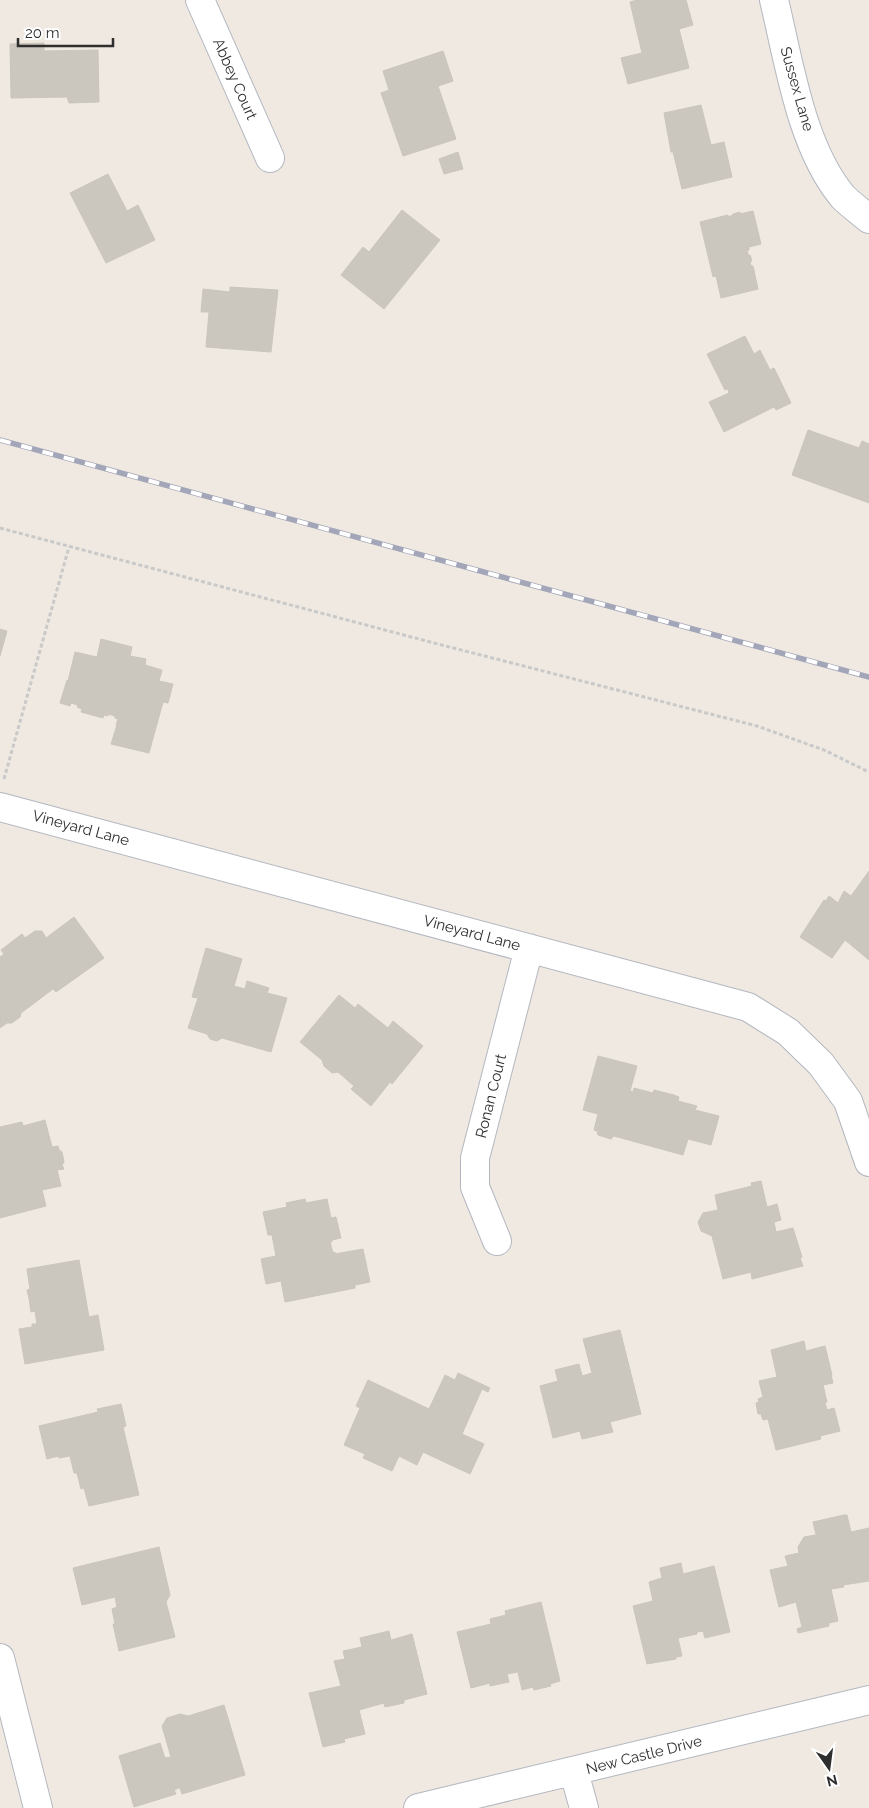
<svg xmlns="http://www.w3.org/2000/svg" width="869" height="1808" font-family="Raleway,sans-serif">
<style>
.building{fill:#cbc7bf;stroke:#cbc5ba}
.lines{fill:none;stroke-linecap:round;stroke-linejoin:round}
.street-casing{stroke:#b4b7c1;stroke-width:30}
.path{stroke:#c9c9c9;stroke-width:3;stroke-dasharray:4 2.5;stroke-linecap:butt}
.street{stroke:#fff;stroke-width:28}
.rail-casing{stroke:#a3a6b8;stroke-width:5.5}
.rail{stroke:#fff;stroke-width:4;stroke-dasharray:11;stroke-linecap:butt}
.labels{text-anchor:middle;stroke-width:5;stroke-linejoin:round;paint-order:stroke}
.street-label{font-size:15px;fill:#2e2e2e;stroke:#fff}
</style>
<rect width="100%" height="100%" fill="#efe9e1"/>
<path class="building" d="M637,0H686L693,25L679,29L689,68L628,84L621,58L642,53L630,2Z
M44,43V51L98,50L99,102L69,103L67,97L11,98L10,44Z
M443,51L453,81L438,86L456,139L403,156L381,93L389,90L383,71Z
M701,105L711,145L724,142L732,177L682,189L673,152H671L664,113Z
M458,152L463,169L444,174L439,159Z
M108,174L127,211L138,205L155,240L106,263L70,193Z
M402,210L440,240L384,309L341,275L363,247L369,252Z
M753,211L761,244L749,247V250L747,251L749,256L750,255L752,261H750L751,266H753L758,289L721,298L716,276L713,277L700,222L728,215V217L733,215V214L740,212V214Z
M230,287L278,290L271,352L206,347L209,312H201L203,289L230,292Z
M745,336L754,354L760,350L770,370L774,368L791,403L776,410L774,407L724,432L709,402L729,393L728,389L725,390L707,354Z
M808,430L859,448L862,441L869,444V503L792,475Z
M0,629L7,631L0,656Z
M101,639L132,647L130,656L146,659L145,665L162,670L159,681L173,684L168,703L163,702L149,753L111,744L117,725H116L118,719L115,718V716L108,714V716L104,715L103,718L81,712L82,709L77,707L78,705L71,703L70,706L60,703L67,680L68,681L75,652L97,657Z
M869,871V960L845,940L832,958L800,937L824,900L826,901L829,896L838,903L844,891L851,896Z
M74,917L104,958L56,992L53,989L21,1013L20,1017L12,1023H7L0,1028V957L4,954L1,950L22,934L25,938L35,931H42L46,938Z
M206,948L242,959L234,986L245,989L247,981L269,988L267,993L287,998L271,1052L222,1038L217,1041L210,1039L207,1034L188,1028L198,998L192,997Z
M339,995L355,1008L358,1004L388,1028L393,1021L423,1046L392,1084L390,1082L371,1106L351,1089L354,1086L338,1072L332,1073L324,1066L322,1060L300,1042Z
M598,1056L637,1066L630,1091L633,1092L634,1088L653,1093L654,1090L674,1095L679,1097L678,1101L697,1106L695,1110L719,1116L711,1145L688,1139L683,1155L614,1136L611,1139L598,1135L597,1131L594,1130L598,1114L583,1110Z
M45,1120L52,1147L58,1146L59,1150L62,1152L64,1162L62,1165L64,1169L57,1170L61,1186L42,1190L46,1206L0,1218V1127L22,1122L23,1126Z
M761,1181L767,1207L777,1204L781,1220L774,1222L776,1232L793,1228L802,1257L800,1258L803,1266L752,1279L751,1272L723,1279L712,1236L701,1231L698,1222L703,1213L718,1210L715,1195L752,1186L751,1183Z
M305,1199L306,1203L327,1199L331,1218L336,1217L341,1238L332,1240V1242H330L333,1253L335,1252V1254L363,1249L370,1282L355,1285V1288L285,1302L281,1281L266,1284L261,1259L276,1256L272,1235H268L263,1212L287,1207L286,1203Z
M79,1260L89,1317L98,1315L104,1350L25,1364L19,1329L32,1327V1324H37L35,1311L31,1312L29,1298L27,1290L30,1289L27,1269Z
M620,1330L641,1414L610,1422L613,1432L582,1439L580,1431L553,1438L540,1386L558,1381L555,1370L579,1364L582,1376L592,1373L583,1339Z
M804,1341L806,1351L825,1346L832,1375H831L833,1383L823,1385L827,1402L825,1403L827,1410L834,1408L840,1431L820,1436L821,1439L776,1450L768,1419L763,1420L761,1414H758L756,1403L759,1402L758,1399L763,1397L759,1381L777,1377L771,1350Z
M458,1373L490,1388L488,1392L482,1389L462,1434L484,1444L470,1474L423,1452L417,1465L399,1456L392,1471L363,1458L365,1454L344,1445L360,1408L356,1406L368,1380L429,1409L445,1375L455,1380Z
M121,1404L126,1426L123,1427L139,1495L89,1506L84,1488L81,1489L77,1473H74L70,1456L59,1458L58,1456L47,1459L39,1426L98,1412L97,1409Z
M844,1515H847L851,1532L869,1528V1581L843,1585L844,1587L831,1589L838,1621L829,1623V1626L798,1633L797,1629L802,1627L796,1602L779,1607L770,1570L788,1566L785,1556L799,1553L798,1547L804,1537L816,1535L813,1522Z
M159,1547L170,1595L166,1602L175,1637L119,1651L113,1624H115L112,1609L117,1607L115,1597L82,1605L73,1568Z
M681,1563L683,1574L714,1566L730,1632L705,1638L703,1631L697,1632V1634L678,1638L682,1656L676,1657V1659L647,1664L633,1606L653,1601L649,1582L662,1578L660,1568Z
M541,1602L560,1681L550,1684L551,1686L534,1690L533,1687L522,1690L518,1672L507,1674L509,1682L490,1686V1683L471,1688L457,1632L491,1624L490,1619L506,1615L505,1611Z
M389,1631L391,1640L412,1634L427,1694L404,1700V1703L385,1707L384,1703L359,1710L365,1734L344,1739L345,1742L323,1747L309,1693L341,1686L334,1661L345,1659L343,1651L362,1647L360,1638Z
M224,1705L245,1775L182,1794L180,1788H179L174,1790L176,1794L134,1807L119,1756L160,1743L165,1758L171,1757L162,1726L167,1718L180,1714L188,1716Z"/>
<g class="lines">
<g class="street-casing">
<path id="street" d="M200,0L270,158
M774,0C789,62 801,147 843,197C851,205 861,212 869,219
M0,807L748,1007L788,1032L821,1064L848,1101L869,1162
M497,1241L475,1187V1158L529,948
M0,1658L38,1808
M574,1772L584,1808
M418,1808L869,1700"/>
</g>
<path class="path" d="M0,528L434,643L757,726L824,750L869,772
M4,779L69,547"/>
<use href="#street" class="street"/>
<g class="rail-casing">
<path id="rail" d="M0,440L869,677"/>
</g>
<use href="#rail" class="rail"/>
</g>
<g class="labels">
<g class="street-label">
<text transform="translate(235 79) rotate(66)" y="5">Abbey Court</text>
<text transform="translate(797 89) rotate(74)" y="5">Sussex Lane</text>
<text transform="translate(81 828) rotate(15)" y="5">Vineyard Lane</text>
<text transform="translate(472 933) rotate(15)" y="5">Vineyard Lane</text>
<text transform="translate(491 1096) rotate(-76)" y="5">Ronan Court</text>
<text transform="translate(644 1755) rotate(-14)" y="5">New Castle Drive</text>
</g>
</g>
<g transform="translate(829 1768) rotate(166)" stroke="#ffffff" stroke-width="4" paint-order="stroke">
<path d="M0-4L9 19L0 12L-9 19Z" fill="#2e2e2e"/>
<text y="-8" font-size="14" font-weight="bold" text-anchor="middle" fill="#2e2e2e">N</text>
</g>
<path d="M18 38v8h95v-8" fill="none" stroke="#2e2e2e" stroke-width="2.5"/>
<text x="25" y="38" font-size="15" fill="#2e2e2e" stroke="#ffffff" stroke-width="4" paint-order="stroke">20 m</text>
</svg>
